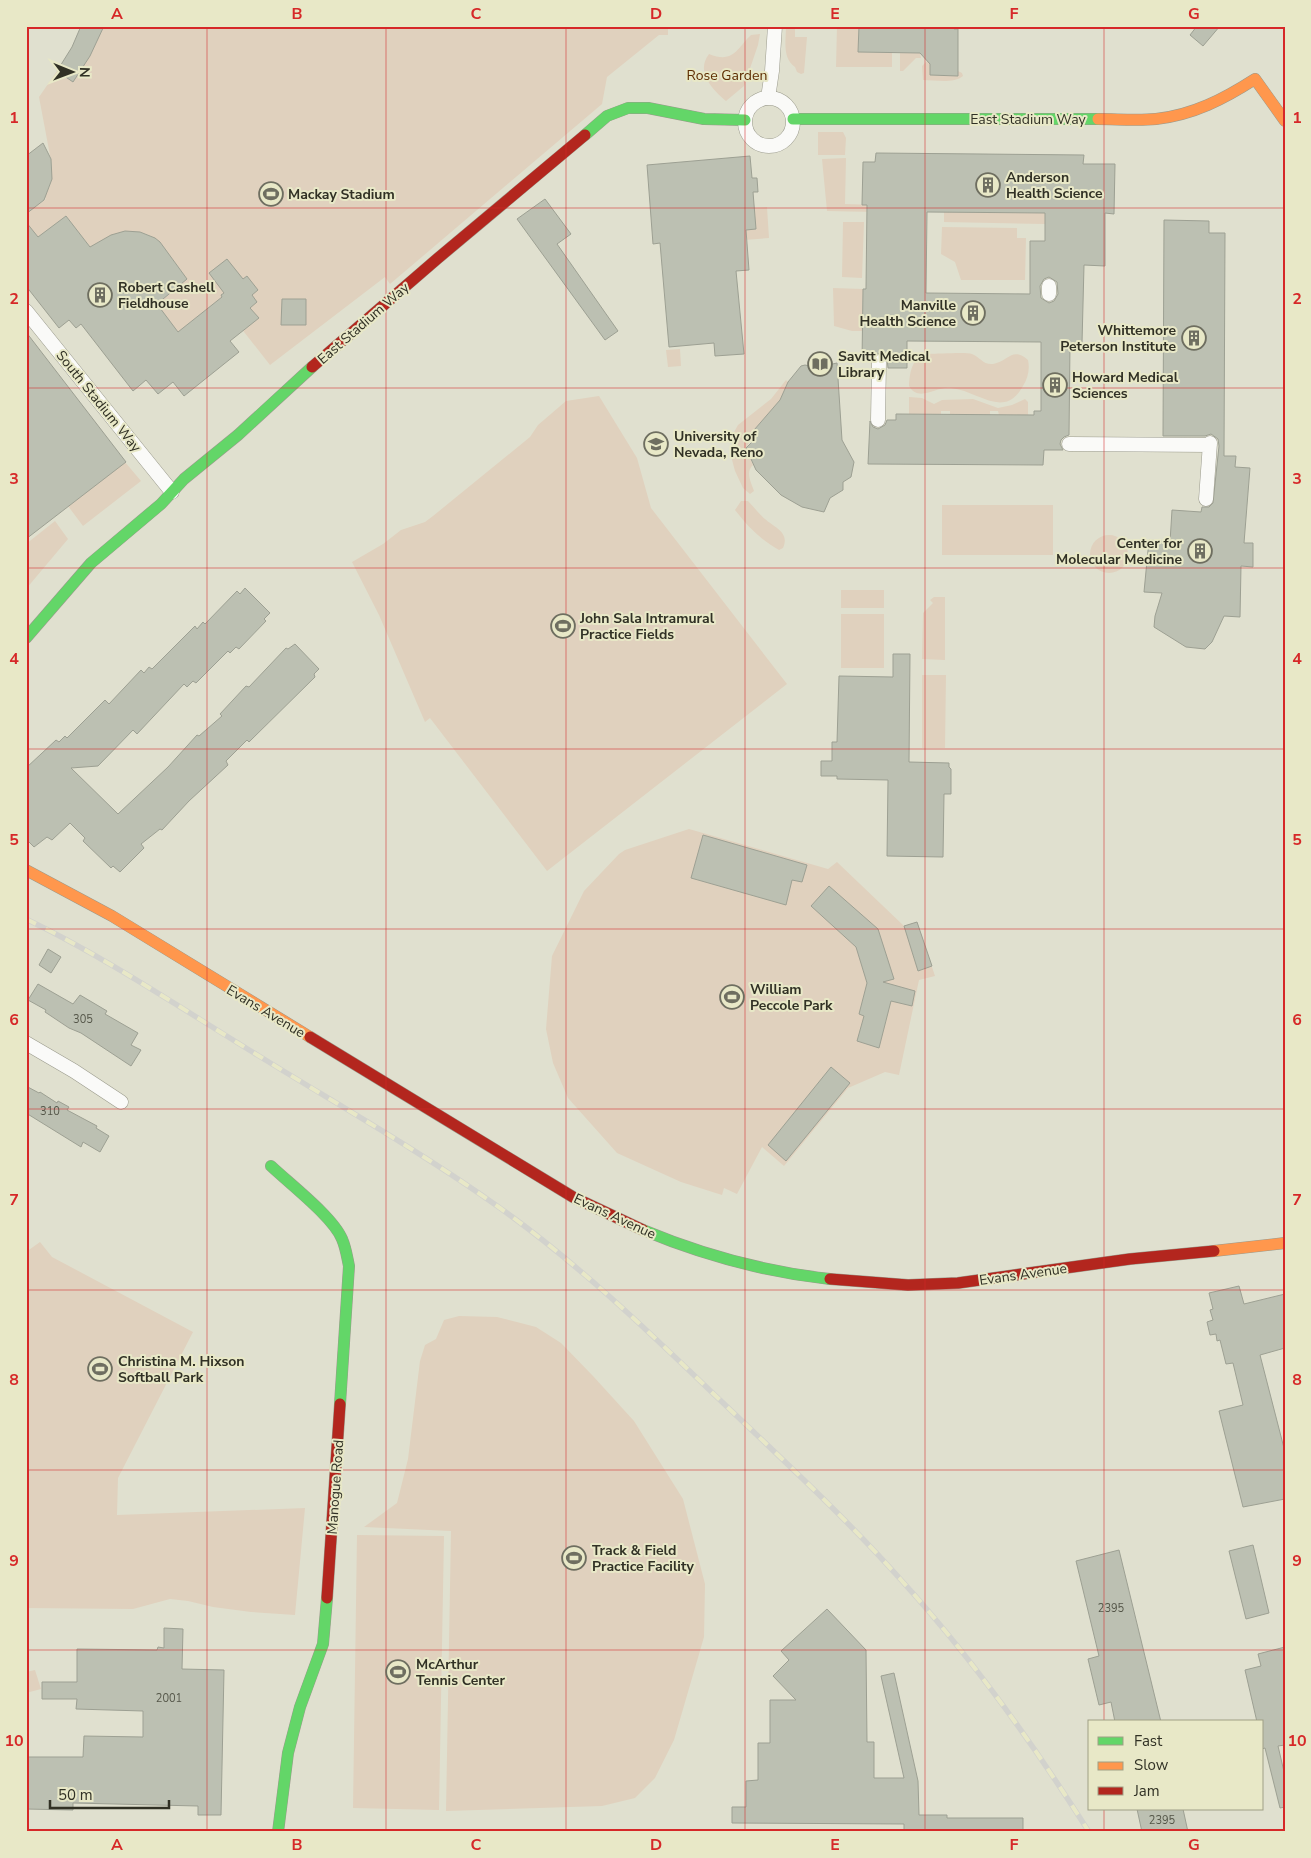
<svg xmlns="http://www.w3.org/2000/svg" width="1311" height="1858" font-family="'Nunito Sans',sans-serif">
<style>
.green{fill:#e0d1be}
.building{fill:#bcc0b2;stroke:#9da093;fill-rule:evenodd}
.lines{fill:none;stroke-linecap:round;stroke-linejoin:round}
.street-casing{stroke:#9a9a8c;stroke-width:15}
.fast-casing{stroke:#9a9a8c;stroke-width:12}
.slow-casing{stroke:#9a9a8c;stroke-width:12}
.jam-casing{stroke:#9a9a8c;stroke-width:12}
.street{stroke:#fafaf8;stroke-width:14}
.fast{stroke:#63d668;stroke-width:11}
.slow{stroke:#ff974d;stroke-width:11}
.jam{stroke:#b3261e;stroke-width:11}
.rail-casing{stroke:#d2d2cd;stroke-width:5.5}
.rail{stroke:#e8e8c7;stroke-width:4;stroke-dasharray:11;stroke-linecap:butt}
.grid{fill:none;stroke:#d62828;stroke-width:1;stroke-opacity:0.55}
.labels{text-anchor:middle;stroke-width:4;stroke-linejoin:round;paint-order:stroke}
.number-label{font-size:11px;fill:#545548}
.park-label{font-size:14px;fill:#5d2c01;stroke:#e8e8c7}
.street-label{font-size:14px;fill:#313125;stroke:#e8e8c7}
.poi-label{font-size:14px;font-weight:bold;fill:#313125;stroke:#e8e8c7;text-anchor:start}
.neatline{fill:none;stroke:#d62828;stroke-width:2}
.grid-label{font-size:16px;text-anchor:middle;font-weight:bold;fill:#d62828}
</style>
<rect width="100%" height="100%" fill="#e0e0cf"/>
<path class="green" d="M104,26H668V35H659L607,77L602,104L390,284L385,277L270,365L219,300L178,332L157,304L187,279L160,242C138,224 111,231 91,248L66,216L38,237L26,223V214L46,199L44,196L50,186L52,166L39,97L57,71L73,81L90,56Z
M786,26H795V37H807L804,73L801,74L797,72L795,67C782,58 786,41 786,26Z
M837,26H859L858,52L892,53V67H836Z
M760,34L758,45L744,86L726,101C713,90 695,72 709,54C734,64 737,48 751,35Z
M900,53H920L921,58H916L903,71H900Z
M927,61L930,64V75L957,76L958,71L962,73L963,76C954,84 934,80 923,80L922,66Z
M818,132H843L846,138L845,155H818Z
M846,158L845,204L875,205V212L827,211L822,159Z
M767,207L769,238L744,240L740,231L756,229L754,208Z
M944,212L1046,213L1045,224L944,222Z
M843,222H864L862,278L842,277Z
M942,227L1017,228V238H1026L1025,280H961L955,262L941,254Z
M833,288L863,289L862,331H852L834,326Z
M680,349L681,366L668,367L666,350Z
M929,354C938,354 966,352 972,354C980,357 983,365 993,364C1008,362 1012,346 1028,360C1030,369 1028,378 1023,386C1004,420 979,391 951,388C936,386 919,403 909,386C910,370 912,357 929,354Z
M786,380L788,382L780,400L748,437L750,441L746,448L753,465C745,472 751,482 754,491L750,494L743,488L735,471L731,456L733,434L738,425L771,399Z
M599,396L637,458L651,508L787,684L547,871L430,718L425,722L379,615L352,562L383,544L401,530L425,522L433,516L530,437L538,425L566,401Z
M909,397L922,398L934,404L942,400L973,399L998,408L1012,405L1025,399L1028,402V415H999L998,411H990V415L950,414V411H941V414H909Z
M125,462L141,481L83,526L68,506Z
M741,501H748C754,507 759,514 765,519C775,528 790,532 783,548L779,550C761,540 748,527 735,510Z
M942,505H1053V555H942Z
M55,521L68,539L26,589V544Z
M1090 554a19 19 0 1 1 38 0a19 19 0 1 1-38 0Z
M841,590H884V608H841Z
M934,597H945V660L922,659L923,613L933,603L930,600Z
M841,614H884V668H841Z
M922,675H946L945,748H922Z
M689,829L828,869L837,862L904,926L917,922L935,976L919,980L899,1075L885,1072L848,1088L784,1166L762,1147L737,1194L724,1188L722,1195L681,1182L617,1153L568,1098L553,1063L546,1029L552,956L584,891L619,854L625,850Z
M40,1242L52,1257L193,1332L118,1478L117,1515L305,1508L295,1615L251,1612L213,1607L188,1601L170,1599L133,1609L26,1608V1252Z
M459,1316L497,1317L536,1327L561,1343L593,1376L634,1421L683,1499L705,1584L704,1637L674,1740L655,1778L635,1798L602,1806L446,1811L451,1531L364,1527L397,1503L408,1459L420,1361L425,1345L436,1339L444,1320Z
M357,1535L444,1536L439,1810L353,1808Z
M35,1670L41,1689L26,1693V1672Z"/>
<path class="building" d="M81,26H104L90,56L73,82L57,71L72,47Z
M859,26H954V29H958V76L930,75V64L920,53L858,52Z
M1197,26H1220L1203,46L1190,35Z
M43,143L51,159L52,179L44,200L26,214V156Z
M876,153L1084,155L1083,164H1115L1114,214L1105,213V266L1084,265L1082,343H1070L1069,435L1064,437L1061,440L1060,444L1063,450H1044L1043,465L868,464L870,421L873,427L878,429L885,425L887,420H896V414L1034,415V411H1041V342L907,341V368H888L887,358L880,353L874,355L870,361H862L863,289H866L867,205H862L863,162H875ZM927,212L1045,213V241H1030V294L926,293ZM1049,277L1057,282L1058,294L1054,301L1049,303L1041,298L1040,286L1044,279Z
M750,156L752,178H757L758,192H753L756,229L746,230L749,270L736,271L744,354L715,356L714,343L669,347L660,243L653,244L647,165Z
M545,199L571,234L557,244L618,331L605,340L517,219Z
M66,216L90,247L111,235L125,231L140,232L155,238L160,242L187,279L157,304L178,332L222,297L221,295L224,293L209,273L227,259L243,279L247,276L258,290L252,295L257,302L250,308L259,318L230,341L239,352L184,396L173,382L158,394L146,380L133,391L81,324L76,328L69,320L59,328L26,286V222L38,237Z
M1164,220L1209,221V233H1225L1224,456H1236L1235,467L1250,468L1244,543H1253V567L1241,566L1240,617L1224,616L1212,642L1205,649L1186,647L1154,627L1155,616L1162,593L1144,592L1149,540L1170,542L1172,510L1201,512L1202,507H1209L1213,503L1219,446L1218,439L1211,434L1205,436H1163Z
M282,299H306V325H281Z
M26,332L126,462L26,539Z
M837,363L842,440L854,462L851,477L843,482V490L830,498L824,512L802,507L781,495L756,470L746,448L752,442L748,437L780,400L788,382L801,366L805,365L810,366L816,364L828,365Z
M245,588L270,613L264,619L266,621L239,649L236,647L230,653L228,651L196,683L193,681L187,687L184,684L137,734L133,730L98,766L71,768L118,814L168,767L197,735L199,736L222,716L220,714L246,686L249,687L286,648L288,649L295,644L319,669L314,674L315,677L249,742L247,740L226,761L228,765L189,801L162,830L160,829L141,844L144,848L120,872L113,866L111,868L83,841L85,838L70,823L52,840L47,837L34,847L26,839V768L56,740L59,742L65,736L67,738L105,700L109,704L141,670L144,673L149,667L152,669L195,626L197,629L203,622L205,624L237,591L240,594Z
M893,654H910L909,762L949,763V767L951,769V794H944L943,857L887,856L888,780L837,779V776H821V761H832V742H837L839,676L893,677Z
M703,835L807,865L802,882L792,880L786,905L691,878Z
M829,886L878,929L894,979L883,982L915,991L912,1006L891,1001L879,1048L857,1041L864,1016L859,1014L867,983L856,947L811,906Z
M917,922L932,966L918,971L904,926Z
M48,949L61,957L51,973L39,965Z
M38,984L73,1004L80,995L107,1011L105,1014L138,1033L131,1045L141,1050L131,1066L81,1033L69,1028L45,1012L46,1010L28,1000Z
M831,1067L850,1083L786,1161L768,1145Z
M26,1086L39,1093L40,1092L57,1103L58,1101L69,1107L67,1110L97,1126L96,1128L109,1136L100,1152L83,1142L81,1147L26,1113Z
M1239,1286L1244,1304L1285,1294V1348L1260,1355L1285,1452V1499L1243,1507L1219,1411L1243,1405L1233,1363L1226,1364L1220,1340L1217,1341L1216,1334L1210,1335L1207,1322L1213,1320L1210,1310L1213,1309L1209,1293Z
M1253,1545L1269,1613L1246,1619L1229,1551Z
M1119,1550L1161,1722H1115L1111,1702L1099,1705L1088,1659L1099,1656L1076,1561Z
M827,1609L866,1650L867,1742H874V1778H904L881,1676L894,1673L918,1781L919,1815H947V1818H1023V1832H904V1824L732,1823V1807H746V1781L758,1780V1743H770V1700H796L773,1676L789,1660L781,1651Z
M164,1628L183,1629L182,1669L224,1670L221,1815H198V1806L73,1803V1810L26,1809V1757H83L84,1736L143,1737V1711L76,1709L77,1699H42V1682H77V1649L157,1650L158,1647L164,1648Z
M1285,1647V1745L1278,1746L1285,1776V1807L1280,1808L1265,1748L1262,1749V1722H1257L1245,1670L1261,1666L1258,1654Z
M1137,1809H1183L1188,1832H1142Z"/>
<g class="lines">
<g class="street-casing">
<path id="street" d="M768,98L772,71L775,26
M745 122a24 24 0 1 1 48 0a24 24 0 1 1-48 0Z
M1049,294V286
M26,311L172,492
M878,420L879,362
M1069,444L1210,445
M1206,499L1210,443
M26,1043L74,1071L121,1102"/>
</g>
<g class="fast-casing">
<path id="fast" d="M793,119H1098
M585,135L607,116L628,108H648L704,119L745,120
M26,638L91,563L161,504L184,479L238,435L312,367
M271,1166C290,1184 333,1217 342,1239C346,1248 347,1257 349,1266L340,1404
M643,1230C703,1255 766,1272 830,1279
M278,1832L288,1753L300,1707L323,1644L327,1598"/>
</g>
<g class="slow-casing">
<path id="slow" d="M1098,119C1117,119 1137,121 1156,119C1193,115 1224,99 1255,79L1285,121
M26,870L112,916L310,1037
M1214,1251L1285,1243"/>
</g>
<g class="jam-casing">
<path id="jam" d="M312,367L437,259L585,135
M310,1037L573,1197L643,1230
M830,1279L908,1285L958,1283L1130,1259L1214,1251
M327,1598L340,1404"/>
</g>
<use href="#street" class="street"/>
<use href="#fast" class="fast"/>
<use href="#slow" class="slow"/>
<use href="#jam" class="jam"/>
<g class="rail-casing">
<path id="rail" d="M26,919C107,958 182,1009 259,1056C340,1106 423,1153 500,1208C580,1265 650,1333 720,1400C782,1459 845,1517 902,1581C971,1657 1034,1745 1089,1832"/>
</g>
<use href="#rail" class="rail"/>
</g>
<path class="grid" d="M207,26V1832M386,26V1832M566,26V1832M745,26V1832M925,26V1832M1104,26V1722M26,208H1285M26,388H1285M26,568H1285M26,749H1285M26,929H1285M26,1109H1285M26,1290H1285M26,1470H1285M26,1650H1285M1104,1809V1832"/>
<defs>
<g id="building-ring" transform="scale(1.25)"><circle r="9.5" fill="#e8e8c7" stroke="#6e6e60" stroke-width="1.5"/><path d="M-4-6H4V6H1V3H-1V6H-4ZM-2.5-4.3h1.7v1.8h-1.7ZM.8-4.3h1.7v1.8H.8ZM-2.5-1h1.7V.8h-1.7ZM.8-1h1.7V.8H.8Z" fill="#6e6e60"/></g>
<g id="stadium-ring" transform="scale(1.25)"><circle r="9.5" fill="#e8e8c7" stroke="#6e6e60" stroke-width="1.5"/><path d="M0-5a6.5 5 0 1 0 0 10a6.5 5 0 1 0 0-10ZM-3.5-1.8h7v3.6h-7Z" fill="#6e6e60"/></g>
<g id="library-ring" transform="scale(1.25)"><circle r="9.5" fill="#e8e8c7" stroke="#6e6e60" stroke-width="1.5"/><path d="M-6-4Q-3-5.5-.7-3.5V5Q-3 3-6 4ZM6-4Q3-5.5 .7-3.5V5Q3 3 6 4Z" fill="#6e6e60"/></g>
<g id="university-ring" transform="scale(1.25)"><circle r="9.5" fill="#e8e8c7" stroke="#6e6e60" stroke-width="1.5"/><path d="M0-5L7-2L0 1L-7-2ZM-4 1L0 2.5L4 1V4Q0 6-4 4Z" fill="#6e6e60"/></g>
</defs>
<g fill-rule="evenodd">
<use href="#building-ring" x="988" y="185"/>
<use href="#stadium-ring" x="271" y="194"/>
<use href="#building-ring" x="100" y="295"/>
<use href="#building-ring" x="973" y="313"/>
<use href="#building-ring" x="1194" y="338"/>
<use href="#library-ring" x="820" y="364"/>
<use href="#building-ring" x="1055" y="385"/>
<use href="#university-ring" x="656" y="444"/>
<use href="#building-ring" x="1200" y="551"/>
<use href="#stadium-ring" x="563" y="626"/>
<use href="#stadium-ring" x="732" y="997"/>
<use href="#stadium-ring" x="100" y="1369"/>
<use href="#stadium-ring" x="574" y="1558"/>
<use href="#stadium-ring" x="398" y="1672"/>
</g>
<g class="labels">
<g class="number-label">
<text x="83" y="1023">305</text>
<text x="50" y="1115">310</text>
<text x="1111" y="1612">2395</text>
<text x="169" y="1702">2001</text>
<text x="1162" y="1824">2395</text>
</g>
<g class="park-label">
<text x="727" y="80">Rose Garden</text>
</g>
<g class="street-label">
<text x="1028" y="124">East Stadium Way</text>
<text transform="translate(363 323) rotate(-41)" y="5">East Stadium Way</text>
<text transform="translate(99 401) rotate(51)" y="5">South Stadium Way</text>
<text transform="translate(266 1011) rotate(31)" y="5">Evans Avenue</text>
<text transform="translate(615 1216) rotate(25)" y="5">Evans Avenue</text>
<text transform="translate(1023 1274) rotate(-8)" y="5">Evans Avenue</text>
<text transform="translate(335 1487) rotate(-86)" y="5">Manogue Road</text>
</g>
<g class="poi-label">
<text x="1006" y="182">Anderson<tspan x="1006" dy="16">Health Science</tspan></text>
<text x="288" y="199">Mackay Stadium</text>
<text x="118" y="292">Robert Cashell<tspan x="118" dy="16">Fieldhouse</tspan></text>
<text x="956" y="310" text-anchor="end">Manville<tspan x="956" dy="16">Health Science</tspan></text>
<text x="1176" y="335" text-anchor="end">Whittemore<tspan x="1176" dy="16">Peterson Institute</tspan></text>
<text x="838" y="361">Savitt Medical<tspan x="838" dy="16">Library</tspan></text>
<text x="1072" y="382">Howard Medical<tspan x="1072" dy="16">Sciences</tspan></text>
<text x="674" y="441">University of<tspan x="674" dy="16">Nevada, Reno</tspan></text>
<text x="1182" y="548" text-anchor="end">Center for<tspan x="1182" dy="16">Molecular Medicine</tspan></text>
<text x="580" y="623">John Sala Intramural<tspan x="580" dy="16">Practice Fields</tspan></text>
<text x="750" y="994">William<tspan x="750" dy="16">Peccole Park</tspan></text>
<text x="118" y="1366">Christina M. Hixson<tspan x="118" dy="16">Softball Park</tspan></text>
<text x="592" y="1555">Track &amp; Field<tspan x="592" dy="16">Practice Facility</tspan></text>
<text x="416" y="1669">McArthur<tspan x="416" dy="16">Tennis Center</tspan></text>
</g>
</g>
<rect width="1311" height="1858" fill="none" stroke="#e8e8c7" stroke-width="55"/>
<rect x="1088" y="1720" width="175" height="90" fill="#e8e8c7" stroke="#9f9f86"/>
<rect x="1098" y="1737" width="25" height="8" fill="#63d668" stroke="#9f9f86"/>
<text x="1134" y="1746" font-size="15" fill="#313125">Fast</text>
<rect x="1098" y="1762" width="25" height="8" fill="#ff974d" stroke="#9f9f86"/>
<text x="1134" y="1770" font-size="15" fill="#313125">Slow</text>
<rect x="1098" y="1787" width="25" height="8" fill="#b3261e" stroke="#9f9f86"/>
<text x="1134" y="1796" font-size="15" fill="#313125">Jam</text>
<g transform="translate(72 72) rotate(91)" stroke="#e8e8c7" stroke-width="4" paint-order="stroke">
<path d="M0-4L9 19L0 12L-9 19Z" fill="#313125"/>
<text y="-8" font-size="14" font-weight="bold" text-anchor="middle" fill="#313125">N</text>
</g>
<path d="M50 1800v8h119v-8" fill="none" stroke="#313125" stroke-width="2.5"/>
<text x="58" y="1800" font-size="15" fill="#313125" stroke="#e8e8c7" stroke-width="4" paint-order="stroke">50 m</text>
<rect x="28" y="28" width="1256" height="1802" class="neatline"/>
<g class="grid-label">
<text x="117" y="19">A</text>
<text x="297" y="19">B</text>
<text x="476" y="19">C</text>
<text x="656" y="19">D</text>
<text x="835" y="19">E</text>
<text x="1014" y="19">F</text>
<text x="1194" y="19">G</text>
<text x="14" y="123">1</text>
<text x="1297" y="123">1</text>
<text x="14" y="304">2</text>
<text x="1297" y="304">2</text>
<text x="14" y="484">3</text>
<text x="1297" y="484">3</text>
<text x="14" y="664">4</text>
<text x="1297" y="664">4</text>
<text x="14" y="845">5</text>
<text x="1297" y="845">5</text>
<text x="14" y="1025">6</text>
<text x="1297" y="1025">6</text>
<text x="14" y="1205">7</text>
<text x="1297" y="1205">7</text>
<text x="14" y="1385">8</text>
<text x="1297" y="1385">8</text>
<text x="14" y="1566">9</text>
<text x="1297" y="1566">9</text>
<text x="14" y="1746">10</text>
<text x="1297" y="1746">10</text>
<text x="117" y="1850">A</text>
<text x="297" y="1850">B</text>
<text x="476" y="1850">C</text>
<text x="656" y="1850">D</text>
<text x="835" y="1850">E</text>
<text x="1014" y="1850">F</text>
<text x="1194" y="1850">G</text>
</g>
</svg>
